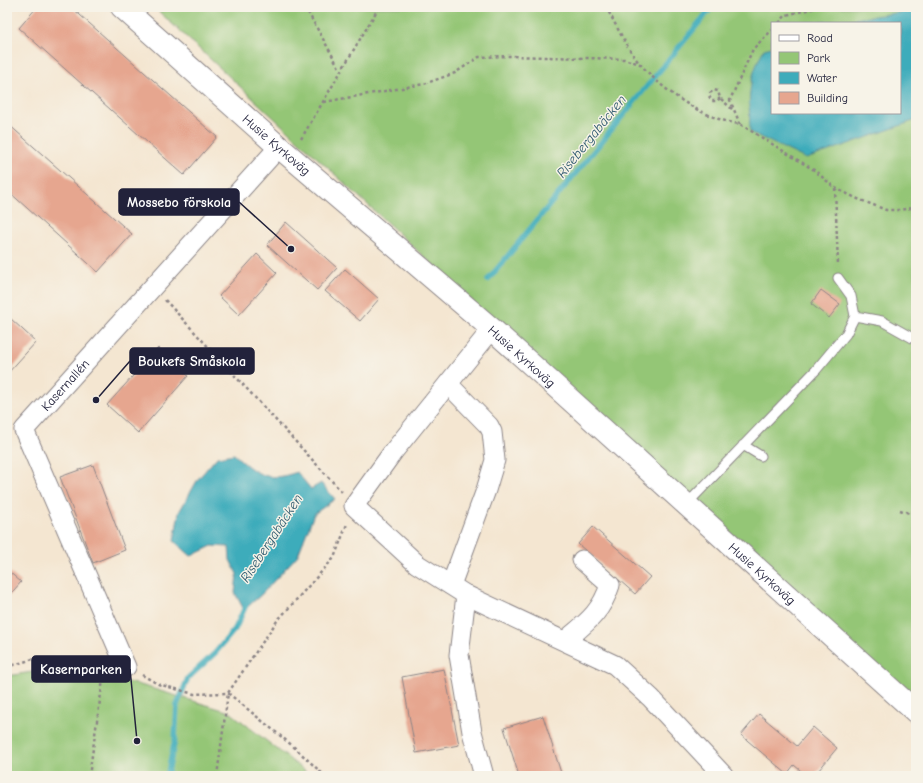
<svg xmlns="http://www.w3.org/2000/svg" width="923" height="783" font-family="'Comic Neue',sans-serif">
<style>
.green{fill:#94c676;stroke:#5b7458;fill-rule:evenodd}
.water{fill:#3eacbb;stroke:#30677b}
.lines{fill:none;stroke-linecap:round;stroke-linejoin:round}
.stream{stroke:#3eacbb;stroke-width:5.5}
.building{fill:#e6a68f}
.service-casing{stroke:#8b8486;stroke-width:11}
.minor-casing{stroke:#8b8486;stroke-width:21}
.tertiary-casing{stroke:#8b8486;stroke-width:24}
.path{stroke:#8b8486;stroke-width:2.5;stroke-dasharray:3 3;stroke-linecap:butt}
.service{stroke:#fff;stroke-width:9}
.minor{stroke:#fff;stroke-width:19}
.tertiary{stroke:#fff;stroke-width:22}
.labels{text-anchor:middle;stroke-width:3;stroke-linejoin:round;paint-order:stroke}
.street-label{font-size:13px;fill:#22223b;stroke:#f7f3e8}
.water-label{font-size:14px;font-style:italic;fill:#2d596e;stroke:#f7f3e8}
.leader{fill:none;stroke:#22223b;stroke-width:1.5}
.callout-dot{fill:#22223b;stroke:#f7f3e8;stroke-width:1.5}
.callout{fill:#22223b;stroke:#22223b;stroke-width:1.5}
.callout-label{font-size:14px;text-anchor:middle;font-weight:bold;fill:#fff}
</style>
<rect width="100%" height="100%" fill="#f7f3e8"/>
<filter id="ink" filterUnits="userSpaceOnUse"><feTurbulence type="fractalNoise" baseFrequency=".025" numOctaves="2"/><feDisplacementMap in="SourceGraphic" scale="8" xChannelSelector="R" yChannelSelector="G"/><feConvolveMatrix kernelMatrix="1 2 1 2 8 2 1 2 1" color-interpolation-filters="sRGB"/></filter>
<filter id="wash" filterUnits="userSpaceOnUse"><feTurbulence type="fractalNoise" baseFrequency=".012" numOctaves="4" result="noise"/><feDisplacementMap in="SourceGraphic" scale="16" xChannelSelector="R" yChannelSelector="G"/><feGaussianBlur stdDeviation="0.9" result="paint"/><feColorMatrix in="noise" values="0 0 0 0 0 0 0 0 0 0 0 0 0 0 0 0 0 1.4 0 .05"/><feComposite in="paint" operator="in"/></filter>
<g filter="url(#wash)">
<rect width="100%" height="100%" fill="#f4e6d1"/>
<path class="green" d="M154,7H916V712ZM772,23H900V113H772Z
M39,671L102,677L137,684L230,712L311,776H7V676Z"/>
<path class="water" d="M916,10V120L806,159L750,132C749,97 747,81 764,49L772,47V113H900V23H809L841,21Z
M234,454C256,474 267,483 297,472L311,489L321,483L335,499L314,514L298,555L262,594L244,610L235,593L237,574L230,560L229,547L212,546L191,556L174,541L179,512L198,479L217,457Z"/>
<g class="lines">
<path class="stream" d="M488,280L712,7
M167,776L175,740L177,705L188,678L215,653L235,629L246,605"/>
</g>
<g id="blocks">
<path class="building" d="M37,7H71L217,137L184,175L19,28Z
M7,123L132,234L98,272L7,190Z
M286,222L337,268L317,290L267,245Z
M257,254L277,273L239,315L219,296Z
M345,269L379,299L360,321L325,291Z
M821,290L840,304L829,318L811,304Z
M10,318L36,342L7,374V322Z
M158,348L188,376L138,433L107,405Z
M93,465L125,550L93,563L60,477Z
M593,527L650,577L635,594L578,544Z
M7,570L21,582L7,598Z
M444,669L459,745L416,753L402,677Z
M759,714L797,746L813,727L837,748L814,776H807L794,765L787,774L741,735Z
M543,716L562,776H519L504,728Z"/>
</g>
</g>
<g filter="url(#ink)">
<use href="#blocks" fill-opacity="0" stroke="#8b8486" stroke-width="1"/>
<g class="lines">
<g class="service-casing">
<path id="service" d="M855,316L882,321L916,340
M743,445L761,456
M686,505L816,370L846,334L855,316L851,296L838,278"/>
</g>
<g class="minor-casing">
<g id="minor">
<path d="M492,329L393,452L354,506L417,564L466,595L615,665L651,698L724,776"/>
<path d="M448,384L489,426L492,432L495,460L486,490L451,585"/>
<path d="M466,595L459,655L472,732L484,776"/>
<path d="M565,641C586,623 601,613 610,585L582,560"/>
<path id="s1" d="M126,667L24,430L279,147"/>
</g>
</g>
<g class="tertiary-casing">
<g id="tertiary">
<path id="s2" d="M122,7L279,147L492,329L916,712"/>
</g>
</g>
<path class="path" d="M305,7L341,71
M606,7C615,23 629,52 641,65C666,93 703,119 740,124L814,170L835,188L858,199L886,210H900L916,207
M779,23L786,15L820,7
M720,98L717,101H712L709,96L710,93L714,90L718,91L720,98L733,110
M324,102L424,84L455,73L479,57L509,56L624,59L640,64
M740,124L730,100L753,49L772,30
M301,139L379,7
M835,188L838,265
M165,300L342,492
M900,510L909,513L916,512
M7,667L33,659L105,664
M142,675L158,684L194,694L228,693L294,747L325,776
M89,776L105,666
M217,776L228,693L277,621L334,558L347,524"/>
<use href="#service" class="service"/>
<use href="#minor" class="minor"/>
<use href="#tertiary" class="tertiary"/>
</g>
</g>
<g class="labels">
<g class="street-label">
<text dy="5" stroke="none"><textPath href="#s2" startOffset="207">Husie Kyrkoväg</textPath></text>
<text dy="5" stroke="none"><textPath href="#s2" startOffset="531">Husie Kyrkoväg</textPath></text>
<text dy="5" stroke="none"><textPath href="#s1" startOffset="319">Kasernallén</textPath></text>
<text dy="5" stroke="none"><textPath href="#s2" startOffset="855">Husie Kyrkoväg</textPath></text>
</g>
<g class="water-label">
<text transform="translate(591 136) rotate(-51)" y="5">Risebergabäcken</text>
<text transform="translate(271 538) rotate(-57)" y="5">Risebergabäcken</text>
</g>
</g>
<path class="leader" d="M291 249L239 202M96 400L130 361M137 741L130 669"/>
<g class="callout-dot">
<circle cx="291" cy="249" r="4"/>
<circle cx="96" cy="400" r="4"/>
<circle cx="137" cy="741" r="4"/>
</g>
<g class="callout">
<rect x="119" y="189" width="120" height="26" rx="4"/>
<rect x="130" y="348" width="124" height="26" rx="4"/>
<rect x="32" y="656" width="98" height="26" rx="4"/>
</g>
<g class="callout-label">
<text x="179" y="207">Mossebo förskola</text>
<text x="192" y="366">Boukefs Småskola</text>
<text x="81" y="674">Kasernparken</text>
</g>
<rect width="923" height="783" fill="none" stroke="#f7f3e8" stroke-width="24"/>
<rect x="771" y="22" width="130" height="92" fill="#f7f3e8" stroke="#a29fa3"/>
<rect x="779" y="35" width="20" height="6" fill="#ffffff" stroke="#a29fa3"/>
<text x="807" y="42" font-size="12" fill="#22223b">Road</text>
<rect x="779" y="52" width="20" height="12" fill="#94c676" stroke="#a29fa3"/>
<text x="807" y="62" font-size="12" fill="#22223b">Park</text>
<rect x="779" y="72" width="20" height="12" fill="#3eacbb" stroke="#a29fa3"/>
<text x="807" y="82" font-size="12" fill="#22223b">Water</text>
<rect x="779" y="92" width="20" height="12" fill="#e6a68f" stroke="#a29fa3"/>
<text x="807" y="102" font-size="12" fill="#22223b">Building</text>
</svg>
